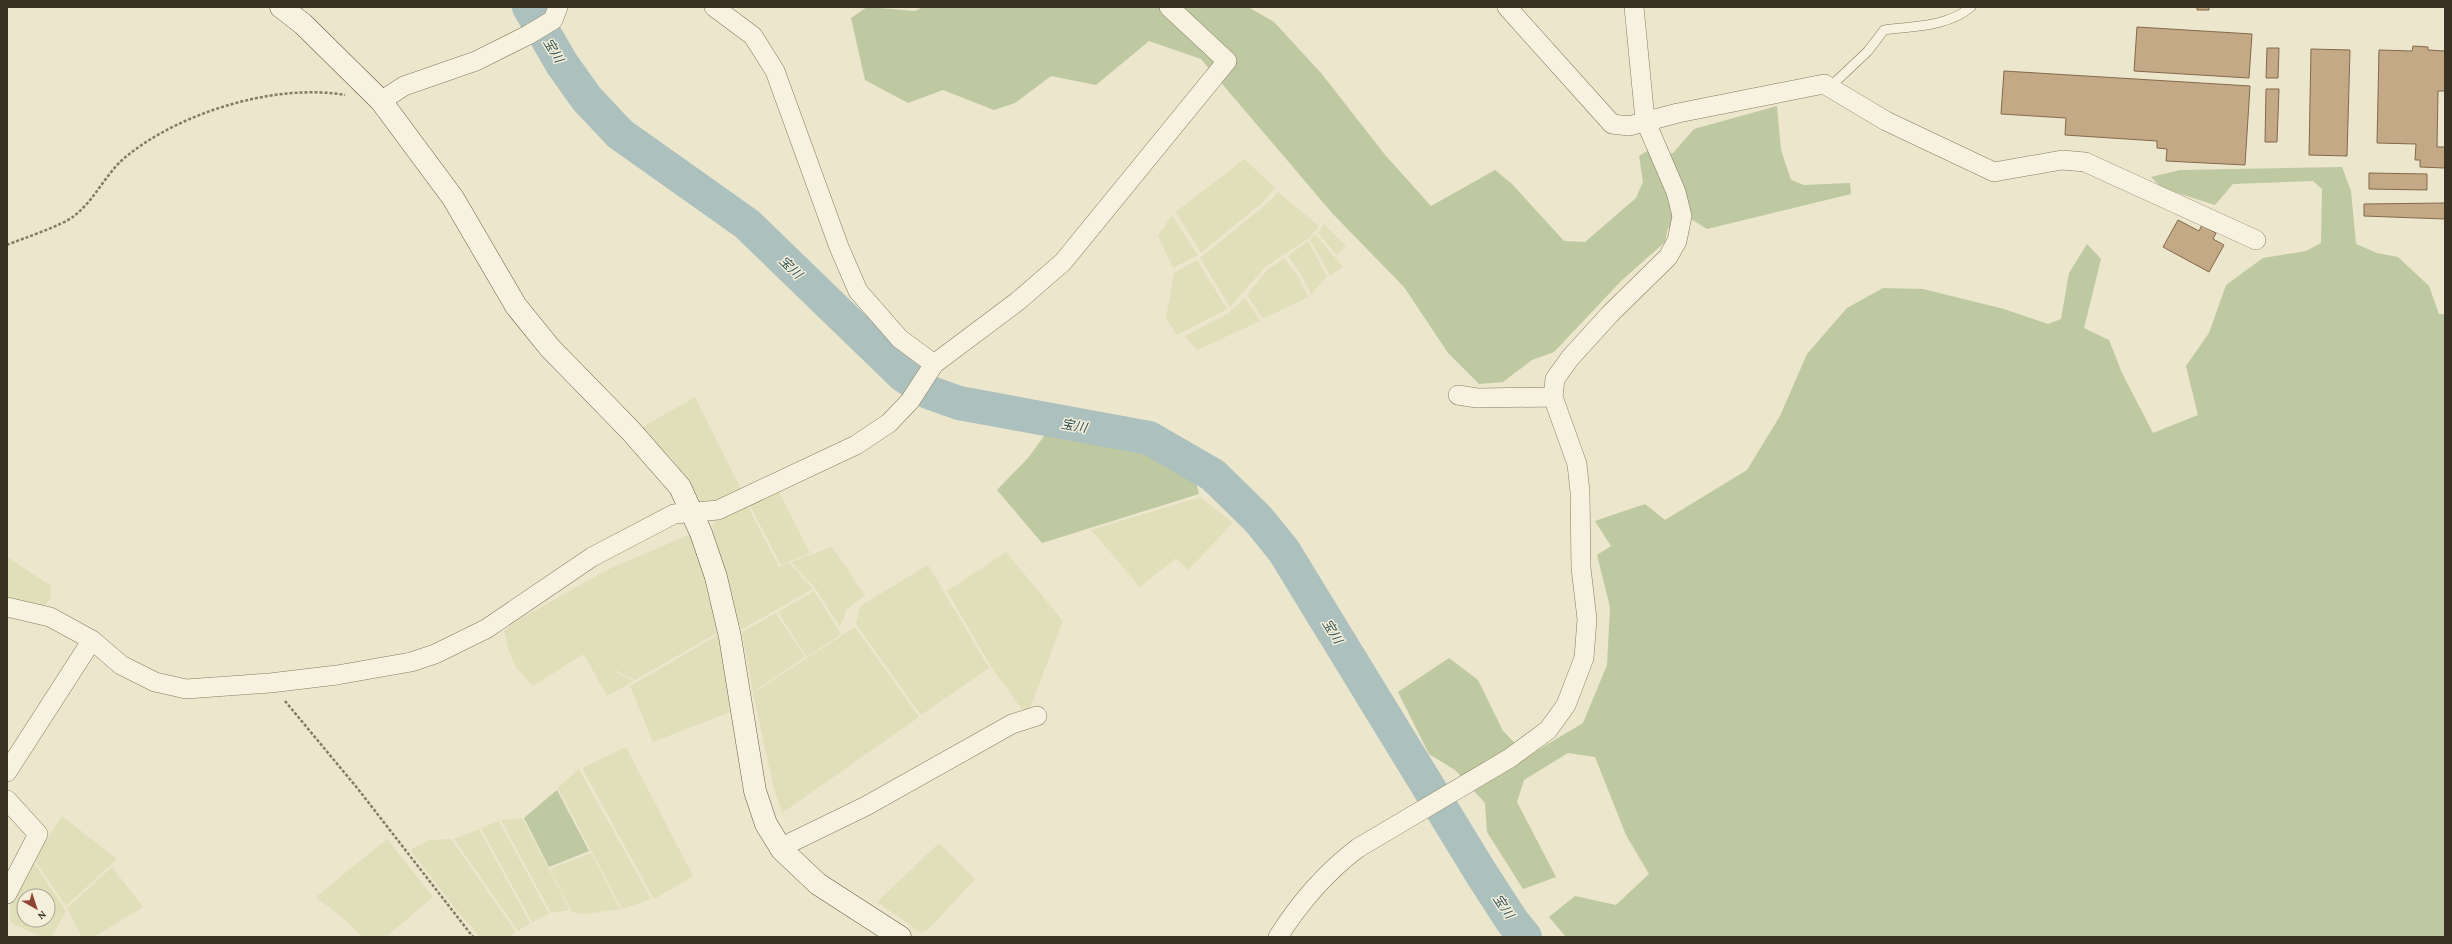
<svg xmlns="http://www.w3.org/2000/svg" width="2452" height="944" font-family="'Crimson Pro','Noto Sans JP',serif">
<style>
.farmland{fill:#e0dfba;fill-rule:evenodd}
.green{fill:#bec8a1}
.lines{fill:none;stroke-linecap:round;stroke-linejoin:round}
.river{stroke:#acc0bd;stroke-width:34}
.building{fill:#c4a986;stroke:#83694a}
.lane-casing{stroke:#867a61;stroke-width:10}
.street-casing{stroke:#867a61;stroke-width:20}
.secondary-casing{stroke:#685c44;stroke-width:23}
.path{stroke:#867a61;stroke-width:2.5;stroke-dasharray:3 2;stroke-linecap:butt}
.lane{stroke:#f6f2df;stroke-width:9}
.street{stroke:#f6f2df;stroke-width:19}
.secondary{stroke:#f6f2df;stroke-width:22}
.labels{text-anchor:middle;stroke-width:3;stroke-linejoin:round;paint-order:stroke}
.water-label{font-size:13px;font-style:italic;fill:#345456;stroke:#f3efdb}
</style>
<rect width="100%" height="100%" fill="#ebe6cc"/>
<path class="farmland" d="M1244,159L1275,188L1263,202L1201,253L1176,212Z
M1278,192L1319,226L1309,238L1265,267L1230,307L1200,258L1264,206Z
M1172,215L1198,255L1173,268L1158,236Z
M1324,224L1346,246L1337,255L1318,233Z
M1315,234L1343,267L1330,275L1310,240Z
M1308,241L1327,277L1311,294L1301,274L1288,256Z
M1284,258L1299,278L1308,297L1263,319L1247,295L1267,270Z
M1197,260L1227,309L1177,335L1166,318L1174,273Z
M1245,298L1260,321L1197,350L1185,336L1227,314Z
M695,397L742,491L713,505L700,502L673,460L641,428Z
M778,490L810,553L781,565L749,504Z
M1200,497L1233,523L1188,570L1176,558L1140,587L1091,530Z
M747,505L779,567L789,563L813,589L741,630L712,526L718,518Z
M691,534L713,601L717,633L635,680L620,673L612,666L619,674L634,681L607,696L586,658L580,652L582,655L533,686L517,669L509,652L504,631L520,619L607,570Z
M832,547L865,595L847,609L840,627L816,589L791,562Z
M1006,552L1063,621L1027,716L992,668L947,591Z
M7,557L51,586L50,599L45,605L39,607L7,599Z
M928,565L989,668L921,715L856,624L860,606Z
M814,591L841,634L807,657L778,612Z
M776,613L805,657L753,692L742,632Z
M855,627L919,717L782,813L773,785L753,693Z
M718,635L730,712L653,742L630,686Z
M626,747L693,876L654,899L582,768Z
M579,769L651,899L622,909L558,788Z
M62,816L117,859L66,906L34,859Z
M522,818L570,910L551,913L501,820Z
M499,821L549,914L532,922L481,828Z
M479,829L530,923L518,931L454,839Z
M387,839L433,897L386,937H362L343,918L316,897Z
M451,839L516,932L509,937H480L458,912L410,850L429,840Z
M939,843L975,879L928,930L920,932L877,902Z
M591,853L620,909L585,914L572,912L550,869Z
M33,861L66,911L52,937H41L10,922V903ZM24,896H48V920H24Z
M112,867L143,907L94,937H82L67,908Z"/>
<path class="green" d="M867,7L915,11L923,7H1248L1274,22L1321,73L1386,156L1431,206L1495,170L1512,184L1564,241L1585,242L1636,198L1643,182L1639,156L1647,151L1654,157L1673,153L1694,129L1777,106L1781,150L1791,180L1804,185L1850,183L1851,194L1707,229L1691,219L1668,228L1665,242L1622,280L1554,352L1532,360L1503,382L1479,384L1448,353L1404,287L1332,213L1201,59L1149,41L1096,85L1051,76L1015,103L994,110L943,90L908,103L865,80L851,18Z
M2342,167L2351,191L2356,244L2377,253L2398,257L2429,286L2439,314H2445V937H1566L1549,917L1575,896L1616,905L1649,874L1626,835L1595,757L1568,753L1524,780L1517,802L1556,877L1523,889L1487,832L1485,803L1455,770L1429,754L1398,692L1449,658L1478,680L1503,731L1528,756L1583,723L1607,665L1610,607L1597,555L1611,546L1595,521L1645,504L1665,520L1747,470L1780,416L1807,354L1847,308L1883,288L1923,289L2004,309L2048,324L2061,319L2069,273L2087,244L2101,259L2084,328L2109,340L2122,373L2153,433L2198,415L2186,366L2209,333L2226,285L2263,258L2306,251L2321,243L2322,189L2313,181L2233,184L2215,205L2162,188L2151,177L2180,170Z
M1047,432C1080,438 1117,442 1148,454C1166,460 1181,471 1196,482L1199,494L1042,543L997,490L1028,458Z
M557,790L589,851L549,867L524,818Z"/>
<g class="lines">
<path class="river" d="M529,7L562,64L587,99L620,134L747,224L903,375L928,392L959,403L1149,438L1213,475L1258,519L1284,551L1481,873L1512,921L1525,937"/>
</g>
<path class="building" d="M2197,7H2209V10H2197Z
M2137,27L2252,34L2249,78L2134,71Z
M2413,46L2428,47V50L2445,51V91H2438L2437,147H2445V168L2420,167V160H2415L2416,144L2377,143L2379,50L2412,51Z
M2267,48H2279L2278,78H2266Z
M2311,49L2350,50L2347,156L2309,155Z
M2004,71L2250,86L2245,165L2166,161L2167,149L2157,148V141L2065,135L2066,118L2001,114Z
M2266,89H2279L2277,142H2265Z
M2369,173L2427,174V190L2369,189Z
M2445,203V219L2364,216V204Z
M2178,220L2199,231L2202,225L2216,233L2213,239L2224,245L2209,272L2163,247Z"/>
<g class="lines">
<g class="lane-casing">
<path id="lane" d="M1830,87L1868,51L1884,30C1914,26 1947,27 1971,7"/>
</g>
<g class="street-casing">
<path id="street" d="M714,7L753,36L775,71L839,247L858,291L900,339L934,364
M1507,7L1612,124L1629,126L1678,113L1824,84L1886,121L1994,172L2062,160L2085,162L2256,240
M381,101L404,86L476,61L528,35L553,20L558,7
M1458,395L1477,398L1553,397
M7,607L50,617L92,640L121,665L155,682L186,689L270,683L337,675L411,662L435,654L486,629L592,557L674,514L718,510L856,445L889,423L910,401L934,364L1018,301L1063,262L1227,61L1169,7
M7,772L92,640
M7,800L38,834L7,894
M782,850L792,842L866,806L1012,724L1037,716
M1278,937C1300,902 1325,873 1358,848L1510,758L1548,730L1566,705L1584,658L1587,619L1581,568L1580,492L1577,464L1553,397L1555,379L1570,358L1610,314L1668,257L1677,241L1682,216L1676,192L1645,120L1634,7"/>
</g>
<g class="secondary-casing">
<path id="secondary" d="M281,7L303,24L381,101L453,198L516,306L550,348L630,430L680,487L701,533L716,577L730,637L755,791L766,824L782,850L818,884L900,937"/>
</g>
<path class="path" d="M7,245C23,238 62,226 74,216C96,199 106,172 128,155C182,112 276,83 345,95
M285,701L358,789L473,937"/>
<use href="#lane" class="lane"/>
<use href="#street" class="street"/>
<use href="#secondary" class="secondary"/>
</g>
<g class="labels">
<g class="water-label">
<text transform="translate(554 50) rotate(59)" y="5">宝川</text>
<text transform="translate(791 267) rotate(44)" y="5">宝川</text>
<text transform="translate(1074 425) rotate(10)" y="5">宝川</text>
<text transform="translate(1333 631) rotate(59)" y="5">宝川</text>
<text transform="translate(1504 906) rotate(56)" y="5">宝川</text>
</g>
</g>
<rect width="2452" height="944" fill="none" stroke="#393123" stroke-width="16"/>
<g transform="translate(36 908) rotate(141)"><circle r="19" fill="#f3efdb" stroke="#a9a391"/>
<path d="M0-3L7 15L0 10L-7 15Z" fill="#8f4438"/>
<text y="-6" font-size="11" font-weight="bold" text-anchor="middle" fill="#393123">N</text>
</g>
</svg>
